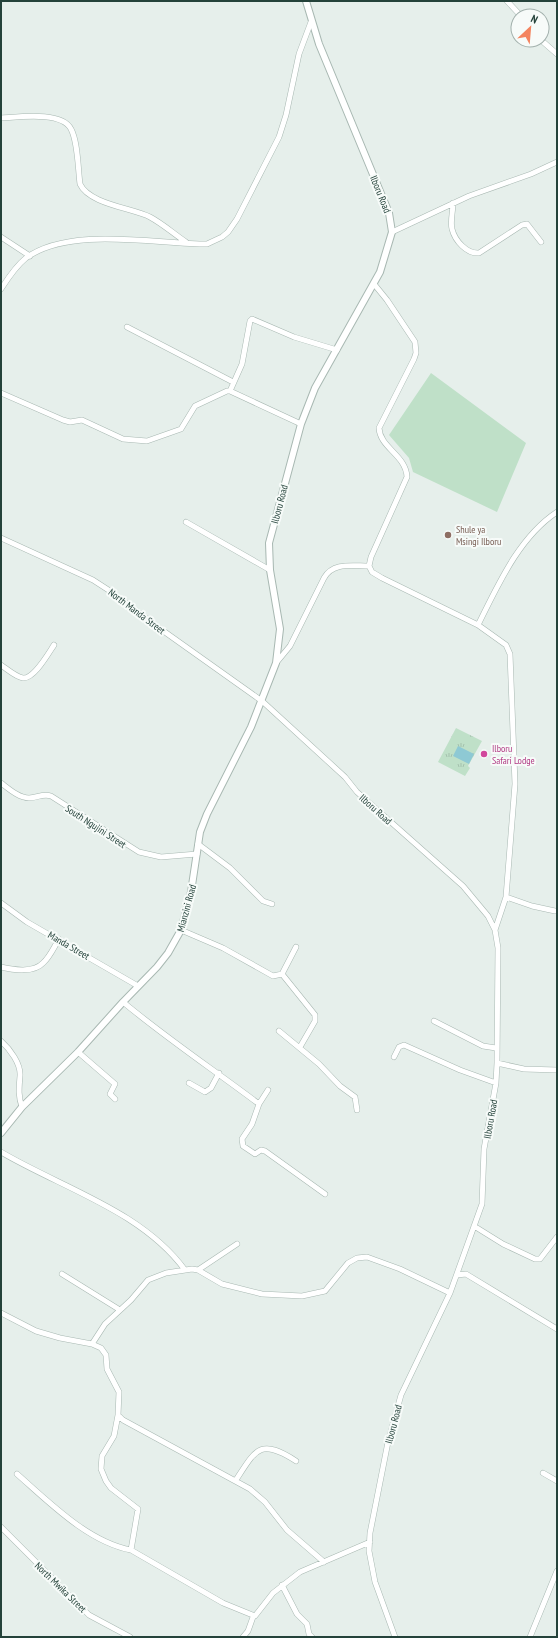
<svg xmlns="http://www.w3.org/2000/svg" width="558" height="1638" font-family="'PT Sans Narrow',sans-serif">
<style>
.grass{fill:url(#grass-tufts)}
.pitch{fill:#bfe0c8}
.water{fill:#8ec9d4}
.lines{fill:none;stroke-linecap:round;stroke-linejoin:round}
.minor-casing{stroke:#a8b8b2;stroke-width:6}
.tertiary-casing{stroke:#a8b8b2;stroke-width:8}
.minor{stroke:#fff;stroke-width:5}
.tertiary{stroke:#fff;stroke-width:6}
.education-dot{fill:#8d6e63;stroke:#f7fbf9;stroke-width:1.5}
.hotel-dot{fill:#d1479c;stroke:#f7fbf9;stroke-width:1.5}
.labels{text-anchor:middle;stroke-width:4;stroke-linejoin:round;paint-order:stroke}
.street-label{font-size:10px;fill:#24423a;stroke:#f7fbf9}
.education-label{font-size:10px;fill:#785e54;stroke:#f7fbf9;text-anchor:start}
.hotel-label{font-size:10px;fill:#b23c85;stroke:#f7fbf9;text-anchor:start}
</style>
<defs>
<pattern id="grass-tufts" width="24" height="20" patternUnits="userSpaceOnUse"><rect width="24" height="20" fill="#bfe0c8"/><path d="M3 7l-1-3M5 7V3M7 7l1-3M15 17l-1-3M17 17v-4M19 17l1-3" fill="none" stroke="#a4c1ad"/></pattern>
</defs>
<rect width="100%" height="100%" fill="#e6efeb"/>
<path class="grass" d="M456,728L482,741L468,766L470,768L465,776L438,762Z"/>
<path class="pitch" d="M431,373L526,443L497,512L413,472L409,458L389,435Z"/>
<path class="water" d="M458,746L474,754L469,764L453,756Z"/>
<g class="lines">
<g class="minor-casing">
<path id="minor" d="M507,1L521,16
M541,40L557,54
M1,118C19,117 62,111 71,129C78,142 78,169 80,184C89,204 132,208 150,217C163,224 174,234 186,242
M453,203C453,211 450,222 452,229C455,241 467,254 479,253L522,225L527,224L541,242
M392,232L469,196L531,174L557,162
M1,237L30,256
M374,284L387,300L415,342L416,353L414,359L379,428C380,448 406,455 407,477L371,557L369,566L372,572L382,578L478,625L506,645L510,654L515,784L506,897L495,930
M1,289C8,278 16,266 26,258C70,226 155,244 207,244L222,237L228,232L237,219L279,137L286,115L299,54L311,22
M127,327L233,382
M230,391L242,364L250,321L252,319L294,337L337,350
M1,393L63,420L70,422L82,420L123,439L147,441L181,429L195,406L227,391H230L301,424
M186,522L270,570
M1,538L93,580L110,591L155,625L262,701L345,777L357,792L463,886L488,916L495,930L498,948L497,1063L496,1083L484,1149L482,1204L450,1293L401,1395L388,1442L370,1533L369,1551L375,1582L395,1637
M478,625C498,585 519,537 557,512
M276,663L290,646L324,578C333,562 352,566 369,566
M1,665C7,669 16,677 23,678C34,679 48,654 54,645
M1,783C9,789 19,798 29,798C37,798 43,793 51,796L139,852L161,857L197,854
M198,844L230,868L263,901L272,904
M506,897L532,906L555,911
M1,903L27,922L138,986
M181,930L223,948L273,976L282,974L296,947
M1,967C13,970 34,973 43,963C50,957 54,947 59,939
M282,974L315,1015V1021L300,1047
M123,1002C166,1038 214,1070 259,1104
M434,1021L483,1046L496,1048
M279,1031L319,1064L340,1086L355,1097L357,1110
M1,1041C10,1049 21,1064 20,1076C19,1088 18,1096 22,1107
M78,1052L115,1084L110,1094L115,1099
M394,1057L399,1047L404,1045L460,1070L496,1083
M497,1063L524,1069L557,1070
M189,1083L205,1092L211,1088L219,1073
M268,1090L259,1104L252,1124L242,1139L243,1146L255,1154L261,1150L265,1151L325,1194
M1,1152C62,1188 142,1211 185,1270
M474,1226L503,1244L535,1259H540L557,1237
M198,1270L237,1244
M62,1274L120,1310
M457,1275L466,1274L557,1329
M1,1313L36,1331L60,1338L92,1344L101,1348L106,1355L107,1369L119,1392L118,1415L123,1420L250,1489L265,1502L287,1530L324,1562
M92,1344L105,1324L131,1300L148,1280L166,1273L192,1269L198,1270L222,1284L262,1294L302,1296L325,1291L348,1263L357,1258L367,1257L400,1269L450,1293
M118,1415L114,1436L102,1456L101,1469L106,1481L111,1488L138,1509L131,1550L223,1603L255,1616L273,1593L300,1572L370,1542
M543,1473L557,1481
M17,1474C49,1502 88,1542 131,1550
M236,1480C256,1449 260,1438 296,1461
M1,1527L89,1615L130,1637
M282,1585L297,1614L307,1624L309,1634L312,1637
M243,1637L248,1631L253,1617
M530,1637L557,1571"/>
</g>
<g class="tertiary-casing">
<path id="tertiary" d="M1,1133L22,1107L78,1052L123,1002L157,967L168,953L181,930L191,892L200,832L207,814L251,727L276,663L280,629L270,570L269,543L301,424L315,388L380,272L392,232L389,213L319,44L306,1"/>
</g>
<use href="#minor" class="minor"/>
<use href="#tertiary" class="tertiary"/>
</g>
<circle class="education-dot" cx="448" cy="535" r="4"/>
<circle class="hotel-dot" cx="484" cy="754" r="4"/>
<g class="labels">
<g class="street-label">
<text transform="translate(381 194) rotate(68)" y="4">Ilboru Road</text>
<text transform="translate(279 504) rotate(-75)" y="4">Ilboru Road</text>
<text transform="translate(137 611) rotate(37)" y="4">North Manda Street</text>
<text transform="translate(376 809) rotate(42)" y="4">Ilboru Road</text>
<text transform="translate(96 826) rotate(33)" y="4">South Ngujini Street</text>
<text transform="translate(186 908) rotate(-75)" y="4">Mianzini Road</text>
<text transform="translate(69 945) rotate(30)" y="4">Manda Street</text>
<text transform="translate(490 1119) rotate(-80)" y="4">Ilboru Road</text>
<text transform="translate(393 1424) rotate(-75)" y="4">Ilboru Road</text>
<text transform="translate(61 1587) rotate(44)" y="4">North Mwika Street</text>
</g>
<g class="education-label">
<text x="456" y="533">Shule ya<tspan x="456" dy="12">Msingi Ilboru</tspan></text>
</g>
<g class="hotel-label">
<text x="492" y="752">Ilboru<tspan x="492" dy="12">Safari Lodge</tspan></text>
</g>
</g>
<rect width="558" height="1638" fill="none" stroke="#24423a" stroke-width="4"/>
<g transform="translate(530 28) rotate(26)"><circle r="19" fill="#f7fbf9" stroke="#a3b1ad"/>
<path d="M0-3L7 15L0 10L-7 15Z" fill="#f4845f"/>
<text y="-6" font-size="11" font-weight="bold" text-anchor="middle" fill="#24423a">N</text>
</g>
</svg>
